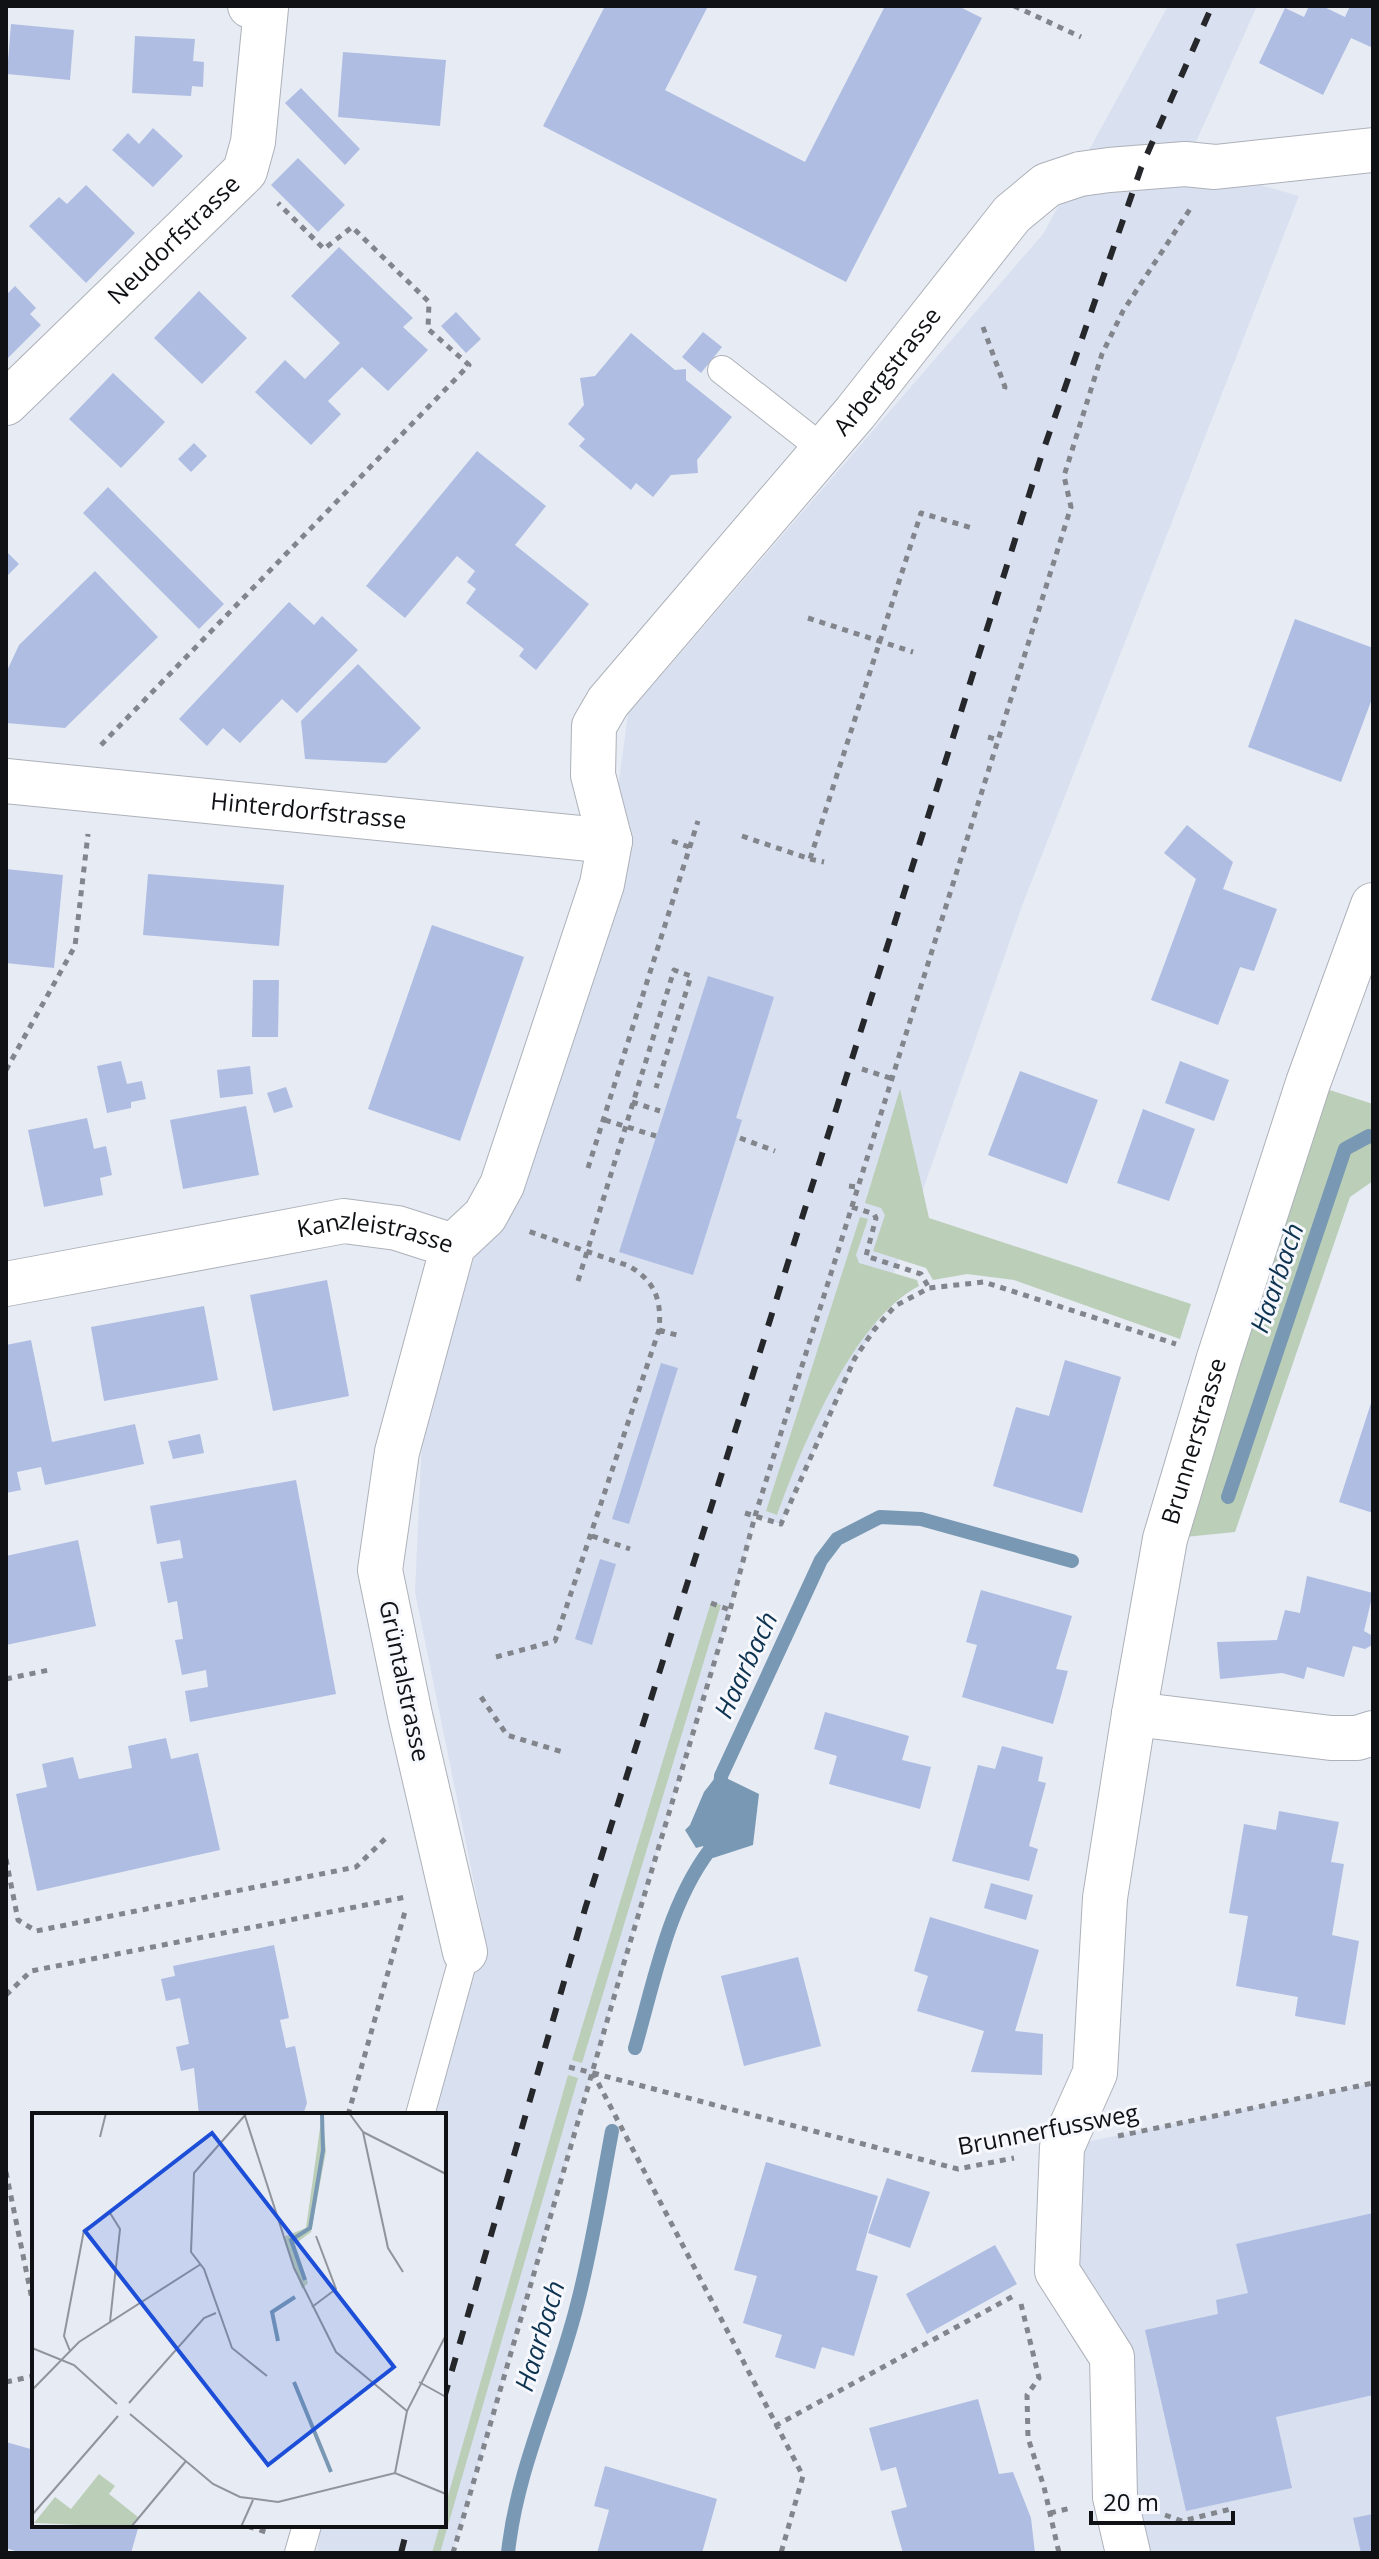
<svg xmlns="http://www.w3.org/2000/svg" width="1379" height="2559" font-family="'Open Sans',sans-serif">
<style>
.built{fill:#d9e0f0}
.green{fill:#bbceb8}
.water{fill:#7998b4}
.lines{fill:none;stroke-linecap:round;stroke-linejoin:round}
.stream{stroke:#7998b4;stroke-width:14}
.building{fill:#aebde1}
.lane-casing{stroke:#adb1b9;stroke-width:30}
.street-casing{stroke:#adb1b9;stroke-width:46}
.secondary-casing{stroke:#adb1b9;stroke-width:46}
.path{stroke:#82858b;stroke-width:5;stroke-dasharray:6 6;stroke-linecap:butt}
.lane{stroke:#fff;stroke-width:28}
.street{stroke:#fff;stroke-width:44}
.secondary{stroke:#fff;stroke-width:44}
.rail{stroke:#25272b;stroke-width:6;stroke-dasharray:14 14;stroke-linecap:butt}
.labels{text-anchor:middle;stroke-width:6;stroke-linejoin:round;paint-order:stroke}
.street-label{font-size:24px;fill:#0f1114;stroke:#f6f8fe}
.water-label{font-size:26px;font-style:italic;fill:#0d3350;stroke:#f6f8fe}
.inset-river{fill:none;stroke:#7998b4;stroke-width:4}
.inset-road{fill:none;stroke:#91949a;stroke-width:2}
.view{fill:#1d4ed8;fill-opacity:0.15;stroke:#1d4ed8;stroke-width:4}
.inset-edge{fill:none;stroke:#0f1114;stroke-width:4}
</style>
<rect width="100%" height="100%" fill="#e7ebf4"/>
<path class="built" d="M1168,6H1257L1186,164L1299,196L1022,906L874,1330L855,1359L781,1524L755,1516L730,1610L623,1966L453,2553H317L321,2525H444V2115H432L483,1927L415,1592L423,1416L612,831L628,714L1043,234Z
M1373,2083V2553H1128L1112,2357L1057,2271L1062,2147Z"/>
<path class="green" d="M1308,1083L1373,1104V1181L1350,1197L1235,1532L1165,1539Z
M900,1089L929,1218L1191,1304L1180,1339L1014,1280L967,1274L933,1280L926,1268L873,1251L885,1215L881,1208L865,1203Z
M860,1217L868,1219L856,1255L859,1263L917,1280L919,1286C852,1321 803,1445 777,1515L766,1511Z
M711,1602L721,1605L582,2063L572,2060Z
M568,2075L578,2078L440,2553H432L440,2525H444V2510Z"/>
<path class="water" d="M718,1774L759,1794L753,1845L713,1858L703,1846L696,1848L685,1830L690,1825L704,1792Z"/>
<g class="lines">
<path class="stream" d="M1228,1497L1345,1149L1369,1136L1373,1137
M720,1792L721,1776L821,1560L837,1539L880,1517L921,1519L1072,1561
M635,2048C655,1979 669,1898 716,1842L717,1837
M508,2553C517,2467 556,2389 577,2305C592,2248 601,2189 612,2131"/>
</g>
<path class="building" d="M605,6H708L665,90L805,162L885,6H958L982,18L846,282L543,126Z
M1309,6H1322L1345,17L1350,6H1373V48L1351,38L1323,95L1259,63L1285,8L1304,17Z
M11,24L74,30L70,80L7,74Z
M135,36L195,39L193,61L204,62L203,87L192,86L191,96L132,93Z
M343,52L446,60L440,126L338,117Z
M301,88L360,149L345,165L285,103Z
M153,128L183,156L153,187L112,150L128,133L139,144Z
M298,158L345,205L318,232L271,185Z
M86,185L135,233L86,283L29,226L59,197L67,204Z
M339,247L413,318L403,327L428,350L388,391L362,367L328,401L341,414L311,445L255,392L285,360L305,379L340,343L291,296Z
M15,286L36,308L30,314L41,325L6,360V291L8,293Z
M199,291L247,338L202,384L154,338Z
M456,312L481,339L466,353L441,326Z
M703,332L722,347L701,373L682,357Z
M631,333L675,370L686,369V380L732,417L697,460L698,473L671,475L653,497L636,483L631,490L579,446L585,439L568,424L584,405L580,378L595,376Z
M113,373L165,422L121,468L69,419Z
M194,443L207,456L191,472L178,459Z
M477,451L546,506L515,545L589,604L536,670L519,656L524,649L466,603L476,589L467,582L475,571L457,556L405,618L366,586Z
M108,487L224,604L199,629L83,513Z
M6,551L19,564L6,577Z
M95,571L158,637L65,728L6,723V673L19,645Z
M289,602L314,625L322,616L358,650L297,713L282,699L240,743L223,728L207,746L179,719Z
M1295,619L1373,648V696L1341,782L1248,747Z
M358,664L421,728L386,763L305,759L301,721Z
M1187,825L1233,862L1223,889L1277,909L1254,971L1240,967L1218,1025L1151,1000L1196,879L1164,853Z
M6,869L63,875L54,968L6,963Z
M148,874L284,885L279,946L143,935Z
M432,925L524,957L460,1141L368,1109Z
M708,976L774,997L736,1118L742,1120L693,1275L619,1252Z
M253,980H279L278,1037H252Z
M121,1061L127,1084L142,1081L146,1099L131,1102V1108L107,1113L97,1066Z
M1180,1061L1229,1080L1214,1121L1165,1103Z
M250,1066L253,1094L220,1098L217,1070Z
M1020,1071L1098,1100L1067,1184L988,1155Z
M286,1087L293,1107L274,1113L267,1093Z
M246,1106L259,1175L183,1189L170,1120Z
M1143,1109L1195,1129L1169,1201L1117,1183Z
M87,1118L94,1149L106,1146L112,1175L100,1178L103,1195L44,1207L28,1130Z
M327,1280L349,1396L273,1411L250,1295Z
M204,1306L218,1380L104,1401L91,1327Z
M31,1340L52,1442L135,1424L144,1464L45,1485L41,1467L17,1472L21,1490L6,1493V1345Z
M1065,1360L1121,1377L1082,1513L993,1486L1016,1407L1049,1416Z
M661,1363L678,1368L629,1524L612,1519Z
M1373,1397V1513L1339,1502Z
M200,1434L204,1453L173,1459L168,1441Z
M296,1480L336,1694L190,1722L185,1691L208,1687L206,1670L182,1675L175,1640L183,1639L177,1601L168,1603L160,1562L183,1558L180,1540L157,1544L150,1506Z
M78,1540L96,1626L6,1645V1556Z
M600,1559L616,1564L592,1645L575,1639Z
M1307,1576L1373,1593L1364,1631L1373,1636L1372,1645L1365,1649L1353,1646L1344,1677L1307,1667L1304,1679L1282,1673L1220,1679L1217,1642L1277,1640L1285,1610L1300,1613Z
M981,1590L1072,1616L1056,1669L1068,1671L1053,1724L962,1697L977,1645L966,1642Z
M825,1712L909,1736L902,1760L931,1767L920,1809L829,1784L837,1756L814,1749Z
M166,1738L171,1759L198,1753L220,1850L37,1891L16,1794L47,1787L42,1764L73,1757L79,1779L132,1768L128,1746Z
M1002,1746L1043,1757L1038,1781L1046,1783L1029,1846L1038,1849L1029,1881L952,1861L978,1765L995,1769Z
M1279,1811L1339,1822L1331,1862L1344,1864L1332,1935L1359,1941L1345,2025L1295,2016L1298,1997L1236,1986L1248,1916L1229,1913L1244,1824L1276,1830Z
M991,1883L1033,1895L1026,1920L984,1908Z
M930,1917L1039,1950L1015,2031L1043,2034L1042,2075L971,2072L984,2031L917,2011L928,1976L914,1971Z
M274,1945L289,2018L280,2020L286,2048L295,2046L307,2103L303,2115H199L194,2068L181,2071L176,2047L189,2044L180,1998L166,2001L161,1979L175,1976L173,1966Z
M798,1957L821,2046L744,2066L721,1976Z
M766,2162L878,2196L856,2270L878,2276L854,2356L822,2347L815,2369L775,2357L782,2335L743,2323L757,2276L734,2270Z
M887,2178L930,2192L910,2248L868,2233Z
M1373,2213V2395L1276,2417L1292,2488L1186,2511L1145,2330L1218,2314L1216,2300L1248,2293L1236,2244Z
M995,2245L1017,2284L927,2334L906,2294Z
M978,2399L999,2474L1013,2472L1031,2518L1035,2553H903L891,2511L907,2507L896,2467L881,2471L869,2428Z
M6,2442L34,2450V2525H139L131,2553H22L6,2548Z
M605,2466L717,2499L702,2553H597L609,2510L594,2506Z
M1373,2514V2553H1361L1353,2518Z"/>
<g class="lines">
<g class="lane-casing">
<path id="lane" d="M722,370L824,450
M420,2115L465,1952
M299,2553L307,2525"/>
</g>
<g class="street-casing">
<g id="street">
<path id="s1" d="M6,403L245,171L253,142L266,8L250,6"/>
<path id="s2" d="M6,781L610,841"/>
<path d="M1134,1714L1331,1738H1357L1373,1733"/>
<path id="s3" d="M465,1952L410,1715L380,1570L397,1452L453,1246L485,1216L502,1185L602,884L610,841L593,775L594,726L608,702L855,413L1012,214L1047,185L1080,174L1109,170L1185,164L1215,167L1373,150"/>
<path id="s4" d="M1128,2553L1115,2497L1112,2357L1057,2271L1062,2147L1095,2073L1105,1898L1134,1714L1165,1539L1219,1358L1308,1083L1373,905"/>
</g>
</g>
<g class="secondary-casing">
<g id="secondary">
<path id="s5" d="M6,1284L344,1221L397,1228L453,1246"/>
</g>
</g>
<path class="path" d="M1014,6L1081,37
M983,327L1005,387L1004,391
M808,618L913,652
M988,737L999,740
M101,745L469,365L428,329L429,302L352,227L324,249L278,203
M742,836L810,859L921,513L972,528
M672,841L689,847
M810,859L824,862
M862,1069L893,1079
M6,1070L75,946L88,834
M632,1102L660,1111
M605,1120L656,1136
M740,1138L775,1151
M588,1168L698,821
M849,1186L858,1187
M852,1207L874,1214L876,1218L866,1256L921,1274L929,1288
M578,1281L674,970L691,976L656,1088
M659,1330L680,1336
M745,1513L781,1524L855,1358L874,1330L895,1306L929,1288L984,1282L1176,1344
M592,1536L630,1549
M711,1603L730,1610
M496,1657L555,1641L659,1330C662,1300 655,1281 629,1266L528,1231
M6,1679L49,1670
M481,1697L507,1735L566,1753
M6,1859L18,1920L36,1931L356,1867L389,1835
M6,1995L31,1971L406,1897
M569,2067L593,2073L803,2476L781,2553
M593,2073L958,2169L1014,2158
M348,2115L406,1908
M1118,2136L1373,2083
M6,2172L34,2309
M1021,2304L1039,2378L1027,2395L1028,2438L1044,2487L1059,2553
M6,2382L34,2376
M775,2426L1017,2294
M1050,2513L1071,2508
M1165,2515L1182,2521L1231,2509
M250,2525V2527L266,2532
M453,2553L623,1966L730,1610L755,1516L1071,507L1064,476L1102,354L1123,311L1190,209"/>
<use href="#lane" class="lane"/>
<use href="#street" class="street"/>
<use href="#secondary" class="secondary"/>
<path class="rail" d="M444,2398L585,1909L1041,457L1141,168L1212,6
M401,2553L408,2525"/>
</g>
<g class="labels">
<g class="street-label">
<text dy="8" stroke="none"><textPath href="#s1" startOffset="234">Neudorfstrasse</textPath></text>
<text dy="8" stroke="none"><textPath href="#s3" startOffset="1742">Arbergstrasse</textPath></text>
<text dy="8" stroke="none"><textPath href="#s2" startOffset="304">Hinterdorfstrasse</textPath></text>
<text dy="8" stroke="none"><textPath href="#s5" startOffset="376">Kanzleistrasse</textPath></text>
<text dy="8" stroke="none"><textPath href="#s4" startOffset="1146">Brunnerstrasse</textPath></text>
<text transform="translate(404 1681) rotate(78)" y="8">Grüntalstrasse</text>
<text transform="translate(1048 2130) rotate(-11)" y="8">Brunnerfussweg</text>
</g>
<g class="water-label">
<text transform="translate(1277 1278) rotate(-71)" y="9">Haarbach</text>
<text transform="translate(746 1665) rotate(-65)" y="9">Haarbach</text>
<text transform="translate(540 2336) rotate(-73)" y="9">Haarbach</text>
</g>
</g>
<g transform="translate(32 2113)">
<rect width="414" height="414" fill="#e7ebf4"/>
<path d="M290,1L294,38L279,119L263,131L276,170L270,176L251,124L274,115ZM67,361L83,373L77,381L106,404L99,414L2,410L23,384L39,396Z" fill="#bbceb8"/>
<path class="inset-river" d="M273,167L259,127L278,115L291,37L290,1M246,228L240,199L263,184M262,269L299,359"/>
<path class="inset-road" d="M215,0L162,60L159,139L172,156L200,235L235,263M317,0L331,19L356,135L371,159M213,3L262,155L304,239L375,298M331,19L414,61M68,24L74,0M280,194L304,176L284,123M0,235L42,252L85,291M38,238L32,223L52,117L78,100L88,116L78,209M387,269L414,284M0,277L47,229L169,151M97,290L172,205L184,200M98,301L181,371L208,384L246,389L363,360L414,381M363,360L375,298L414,222M0,402L86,303M99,414L154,348M209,414L221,387"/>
<path class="view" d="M180,20L362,254L236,352L53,118Z"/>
<rect width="414" height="414" class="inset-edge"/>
</g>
<rect width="1379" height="2559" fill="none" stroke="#0f1114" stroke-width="16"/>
<path d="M1091 2511v12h142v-12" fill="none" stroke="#0f1114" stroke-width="4"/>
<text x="1103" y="2511" font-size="24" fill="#0f1114" stroke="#f6f8fe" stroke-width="6" paint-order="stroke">20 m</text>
</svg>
